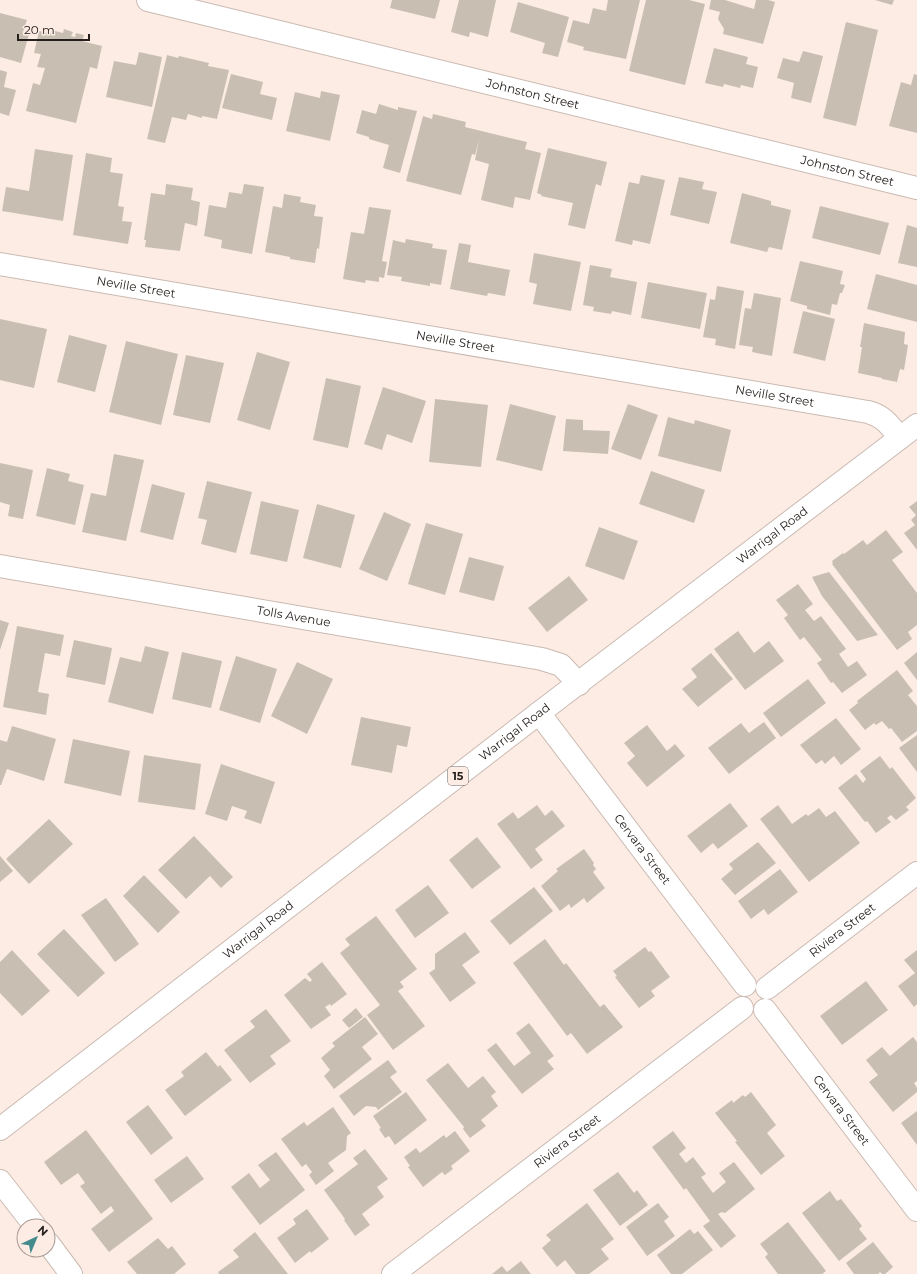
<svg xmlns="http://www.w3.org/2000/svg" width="917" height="1274" font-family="Montserrat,sans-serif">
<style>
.building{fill:#c8bfb2}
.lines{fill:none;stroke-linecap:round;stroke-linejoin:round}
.minor-casing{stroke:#cabab2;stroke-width:24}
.highway-casing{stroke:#cabab2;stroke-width:24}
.minor{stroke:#fff;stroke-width:22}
.highway{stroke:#fff;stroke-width:22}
.labels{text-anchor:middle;stroke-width:3;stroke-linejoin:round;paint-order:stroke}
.shield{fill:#fdece4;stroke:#665d59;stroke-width:1}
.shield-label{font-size:11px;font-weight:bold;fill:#26201d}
.street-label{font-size:12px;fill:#26201d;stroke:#fdece4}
</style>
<rect width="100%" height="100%" fill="#fdece4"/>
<path class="building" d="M392,0H440L435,19L390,8Z
M459,0H496L488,37L470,32L469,37L451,32Z
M608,0H640L626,59L583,50L584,47L567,42L573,20L589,24L593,8L606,11Z
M646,0H689L705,4L685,85L629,71Z
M711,0H725L754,9L756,0H768L775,2L763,44L723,34L724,29L718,19L720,12L709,9Z
M875,0H894L892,5Z
M518,2L569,17L558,57L542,53L545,43L510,32Z
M0,13L27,20L23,32L29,34L21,63L0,57Z
M846,22L878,30L856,126L823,118Z
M64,29L73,32L71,36L75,37L76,33L84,35L82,41L102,46L97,69L90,67L76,123L26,111L33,83L40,85L45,68L37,67L41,54L34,53L39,31L54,34L55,31L63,33Z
M714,48L748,57L746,64L758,67L753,88L741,85L740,88L724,84L723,87L705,83Z
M803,51L823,56L811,103L791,98L794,83L777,78L783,58L799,62Z
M139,52L162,57L152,107L106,97L114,61L136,65Z
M167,55L178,58L179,56L209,63L208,66L229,70L217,119L202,116V118L188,114L186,120L172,117L165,143L147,139Z
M0,70L7,72L4,87L16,90L9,116L0,113Z
M231,74L263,82L260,94L277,98L272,120L222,108Z
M914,74L917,75V133L889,126L901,82L911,85Z
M321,91L340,95L330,141L286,131L295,92L320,98Z
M379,104L398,110V107L417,111L400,173L383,168L389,145L369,139V137L356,133L362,110L376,114Z
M433,114L466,122L465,127L527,142L525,149L541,153L530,200L515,197L513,208L481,200L489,164L475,160L479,140L475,155L472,154L461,195L406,181L423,116L432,119Z
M548,148L607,162L601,186L596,184L585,229L568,225L573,203L541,196L542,195L537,193Z
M35,149L73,155L63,221L2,211L6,187L29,191Z
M86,153L112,158L110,172L123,174L118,206L124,207L122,221L132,222L128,244L73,235Z
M641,175L665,180L650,244L633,240L632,245L615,241L629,182L639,184Z
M679,177L704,182L702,189L717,192L709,224L670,215Z
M166,184L193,188L191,200L200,202L197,226L185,223L180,251L145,247L146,240H144L151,193L165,195Z
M244,184L264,187L252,254L221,248L222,240L204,236L209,205L226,208L229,192L242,194Z
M742,193L771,201V205L791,210L782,250L769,247L767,252L730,243Z
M284,194L301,197L300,202L316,205L314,216L323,217L319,249L317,248L315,263L290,259V257L265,252L273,206L282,208Z
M820,206L889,223L880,255L812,238Z
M369,207L391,210L382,261L387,262L384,278L379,277V282L366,280L365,283L343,279L351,232L364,234Z
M907,225L917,228V267L898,263Z
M406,239L433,244L432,248L447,250L441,285L430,283V286L401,281L402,277L387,275L393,240L405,243Z
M459,243L471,245L468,262L510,270L505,296L488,293L487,296L450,289Z
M534,253L581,262L571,311L533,304L537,284L529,282Z
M800,261L843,271L840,284L845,285L842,293H840L837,305L832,304L830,315L807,309V306L790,301Z
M590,265L612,269L610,277L637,282L631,315L612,311L611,314L593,311L594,307L583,305Z
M876,274L917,285V322L867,309Z
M648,282L707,293L700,329L641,318Z
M717,286L744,291L735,349L715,345L716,339L703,337L710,299L715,300Z
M754,293L781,298L772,356L752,352L753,347L739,345L745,308L751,309Z
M803,311L835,319L825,361L793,353Z
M0,319L47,329L34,388L0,380Z
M864,323L905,332L904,344L908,345L904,370L900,369L897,382L882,379V378L858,373L862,347H860Z
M69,335L107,345L95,392L57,382Z
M126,341L178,354L161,425L109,412Z
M257,352L290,362L270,430L237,420Z
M186,355L224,363L210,423L173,415Z
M326,378L361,386L348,448L313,440Z
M383,387L426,401L412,443L387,434L382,450L364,444Z
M435,399L488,405L481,467L429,462Z
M510,404L556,416L542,471L496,460Z
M628,404L658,415L641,460L611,449Z
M668,417L694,424L695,420L731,430L721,472L658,456Z
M566,419L583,420V430L610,431L608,454L563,451Z
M114,454L144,460L126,541L82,532L91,493L106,496Z
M0,463L33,470L23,519L8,516L10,505L0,502Z
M47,468L70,474L68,481L84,485L75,525L36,516Z
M651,471L705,490L694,523L639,504Z
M207,481L252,492L236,553L201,544L207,520L198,518Z
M152,484L185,493L173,540L140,532Z
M261,501L299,510L287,562L250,554Z
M917,501V550L904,533L915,525L911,520L916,515L909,507Z
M317,504L355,515L341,568L303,558Z
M384,512L411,524L387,581L359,569Z
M426,523L463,534L445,595L408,584Z
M599,527L638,541L624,580L585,566Z
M886,530L903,552L892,560L917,593V625L908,632L912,639L897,650L832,564L833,563L832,561L843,553L844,554L863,540L867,545Z
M469,557L504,566L494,601L459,592Z
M829,572L878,635L857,641L822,596L812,577Z
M569,576L588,600L547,632L528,608Z
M798,584L813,604L805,610L814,621L821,616L846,649L839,654L848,667L857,661L867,675L842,693L833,682L831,683L817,663L822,660L804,637L800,640L784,618L788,615L776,600Z
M0,620L9,623L0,650Z
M17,626L64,635L60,656L45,653L38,692L49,694L46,715L3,707Z
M738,631L754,653L769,641L784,661L745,690L714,649Z
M74,640L112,648L105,685L66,677Z
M145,646L169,652L153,714L108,702L120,657L141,662Z
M182,652L222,661L211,708L172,699Z
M917,652V680L904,663Z
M711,653L733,679L698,707L682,689L697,677L691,669Z
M236,656L277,669L260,723L219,710Z
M297,662L333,679L307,734L271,716Z
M897,670L913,691L908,695L917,706V731L902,742L891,728L889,729L882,721L876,725L874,723L865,730L849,710L858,703L857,701Z
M808,679L826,703L781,737L763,713Z
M361,717L411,727L407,747L397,745L392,773L351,765Z
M836,718L861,749L841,765L834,756L825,764L822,760L816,764L800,745Z
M764,722L776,738L729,774L708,748L741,723L749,733Z
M647,725L667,751L675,744L685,756L647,787L627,763L635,756L624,743Z
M12,726L56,739L44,781L7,769L1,785H0V740L7,742Z
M917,735V772L899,748Z
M73,739L130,751L121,796L64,783Z
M144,755L201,764L195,810L138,802Z
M880,756L890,769L892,767L916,798L906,807L909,810L896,820L891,815L887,818L891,822L876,833L867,821L865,822L838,788L856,774L863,783L866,779L860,771Z
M221,764L275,782L261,824L244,818L247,811L232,806L227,821L205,814Z
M730,803L748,826L718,849L713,843L701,853L687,836Z
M537,805L545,816L552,810L565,826L535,849L543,860L531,869L497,824L513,812L518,819Z
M778,805L792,824L806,814L808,816L819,808L826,817L835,811L860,843L809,882L760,819Z
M49,819L73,844L29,884L6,859Z
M194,836L233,877L221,888L210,876L186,899L158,870Z
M477,837L501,867L472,889L449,860Z
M758,842L776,863L735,895L721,879L733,869L729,864Z
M584,849L594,863L593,865L596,869L593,872L605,888L587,903L584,898L571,908L569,904L560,911L541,886L558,871L556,869Z
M0,856L13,871L0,882Z
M780,869L798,892L768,915L764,909L751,919L738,901Z
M144,875L180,912L158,933L123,896Z
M428,885L449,913L415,938L395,910Z
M534,887L553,911L510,945L490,921Z
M106,898L139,944L115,962L81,915Z
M376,916L417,969L400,982L404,987L398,991L425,1026L393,1050L367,1015L380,1005L340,953L350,945L345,939Z
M64,929L105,973L78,997L37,954Z
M465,932L480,952L462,965L476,983L450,1002L429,973L435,969V954Z
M545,939L564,965L566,963L600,1007L604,1004L623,1027L587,1054L571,1033L567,1036L513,963Z
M645,947L649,952L651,951L670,977L651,991L655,996L639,1008L615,977L617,976L613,971Z
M12,950L50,991L22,1016L0,993V962Z
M917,950V1004L914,1007L898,986L915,973L904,960Z
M322,962L347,994L331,1006L330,1004L325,1007L331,1015L311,1029L284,995L305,978L310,982L312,980L307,974Z
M866,981L888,1010L842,1045L820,1016Z
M356,1008L363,1017L349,1028L342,1020Z
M266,1009L291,1041L270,1056L276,1064L250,1083L224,1050L255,1027L250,1021Z
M365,1017L378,1034L362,1047L372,1059L334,1089L324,1076L330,1070L321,1058L335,1046L332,1043Z
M529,1023L554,1056L547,1061L554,1069L522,1094L487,1050L496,1043L514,1066L531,1053L516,1033Z
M913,1037L917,1042V1081L914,1083L917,1088V1092L893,1112L869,1082L878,1075L866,1060L882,1047L890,1056Z
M206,1052L218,1067L220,1065L232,1080L185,1116L165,1090L184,1076L181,1072Z
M388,1060L397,1072L390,1077L402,1092L378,1110L376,1107L366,1106L354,1116L339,1096Z
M448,1063L468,1088L483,1076L496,1092L491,1096L498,1106L481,1120L486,1126L470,1138L463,1129L464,1127L426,1080Z
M406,1092L427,1120L395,1145L389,1136L385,1138L379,1129L381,1128L373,1116Z
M751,1092L776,1125L767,1133L785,1156L761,1175L735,1142L737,1141L715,1113L732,1100L733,1103L743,1095L745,1097Z
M148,1105L173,1138L151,1155L126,1122Z
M333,1107L351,1133L347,1136L346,1150L328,1163L334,1171L316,1185L309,1175L312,1172L306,1164L302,1167L281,1139L304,1122L307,1126Z
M917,1111V1145L901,1123Z
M86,1130L153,1219L109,1252L91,1229L114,1211L111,1206L101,1214L80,1186L85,1183L78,1173L61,1185L44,1162Z
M455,1131L470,1151L451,1166L453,1169L445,1175L442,1172L423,1187L408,1167L410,1166L404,1157L416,1148L420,1153L444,1135L446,1138Z
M673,1131L686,1148L679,1154L686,1163L693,1157L706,1174L701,1177L713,1193L726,1182L719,1173L734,1162L755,1189L725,1213L722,1212L718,1214L736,1236L721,1248L703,1226L710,1221L686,1188L684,1190L652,1147Z
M365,1149L388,1179L377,1187L384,1197L362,1214L370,1225L355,1236L344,1220L345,1219L324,1190L358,1164L353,1158Z
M276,1152L305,1190L260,1225L231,1187L249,1173L260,1188L270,1180L258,1165Z
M187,1156L204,1179L171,1203L154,1180Z
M618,1172L634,1193L637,1190L648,1205L620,1226L593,1190Z
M830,1191L837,1201L841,1199L862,1226L859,1229L867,1239L839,1261L802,1213Z
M587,1203L614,1239L601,1249L609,1259L589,1274H576L565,1260L557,1267L542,1248L551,1240L546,1235Z
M658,1203L669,1217L664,1221L675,1236L647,1256L626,1227Z
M307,1209L329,1239L311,1253L310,1251L295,1263L277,1238L296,1224L293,1219Z
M788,1222L826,1271L822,1274H778L765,1257L768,1254L760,1244Z
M690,1229L694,1234L698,1231L713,1250L682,1274H671L657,1255Z
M255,1232L288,1274H219L218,1272L239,1257L233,1250Z
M158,1238L168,1249L172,1246L186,1264L174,1274H137L127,1262Z
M873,1242L893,1267L885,1274H882L880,1272L878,1274H854L846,1263Z
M521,1261L531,1274H492L502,1266L507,1272Z"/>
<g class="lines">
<g class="minor-casing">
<g id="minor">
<path id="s1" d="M148,0L917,188"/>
<path id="s2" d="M0,264L868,412C884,416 890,426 900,438"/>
<path id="s3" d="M0,566L542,659L561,665L579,684"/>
<path id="s4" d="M539,713L745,985"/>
<path id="s5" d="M767,988L917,873"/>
<path id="s6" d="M765,1010L917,1210"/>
<path d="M0,1181L35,1226"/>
<path d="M48,1243L71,1274"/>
<path id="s7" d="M393,1274L742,1008"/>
</g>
</g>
<g class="highway-casing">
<g id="highway">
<path id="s8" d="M0,1129L539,713L917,425"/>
</g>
</g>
<use href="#minor" class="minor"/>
<use href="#highway" class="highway"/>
</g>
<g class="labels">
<rect class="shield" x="448" y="767" width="20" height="18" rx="3"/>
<g class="shield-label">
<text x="458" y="780">15</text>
</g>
<g class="street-label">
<text dy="4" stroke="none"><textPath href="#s1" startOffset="396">Johnston Street</textPath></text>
<text dy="4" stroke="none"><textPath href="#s1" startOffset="720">Johnston Street</textPath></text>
<text dy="4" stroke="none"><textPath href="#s2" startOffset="138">Neville Street</textPath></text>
<text dy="4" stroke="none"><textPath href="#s2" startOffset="462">Neville Street</textPath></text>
<text dy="4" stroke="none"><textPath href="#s2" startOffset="786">Neville Street</textPath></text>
<text dy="4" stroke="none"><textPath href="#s8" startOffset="974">Warrigal Road</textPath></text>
<text dy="4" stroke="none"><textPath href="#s3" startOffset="298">Tolls Avenue</textPath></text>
<text dy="4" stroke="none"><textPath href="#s8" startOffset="650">Warrigal Road</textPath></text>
<text dy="4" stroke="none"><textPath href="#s4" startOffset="171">Cervara Street</textPath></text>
<text dy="4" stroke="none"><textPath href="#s8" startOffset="326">Warrigal Road</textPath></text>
<text dy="4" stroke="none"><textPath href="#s5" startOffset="95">Riviera Street</textPath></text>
<text dy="4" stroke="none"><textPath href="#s6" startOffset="126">Cervara Street</textPath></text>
<text dy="4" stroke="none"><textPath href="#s7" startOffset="219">Riviera Street</textPath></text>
</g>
</g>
<g transform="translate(36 1238) rotate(44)"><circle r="19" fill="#fdece4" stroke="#a79a94"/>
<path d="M0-3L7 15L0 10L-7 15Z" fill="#438b8c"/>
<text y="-6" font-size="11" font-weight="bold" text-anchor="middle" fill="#26201d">N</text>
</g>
<path d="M18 34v6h71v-6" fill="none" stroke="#26201d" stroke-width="2"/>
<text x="24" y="34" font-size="12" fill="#26201d" stroke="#fdece4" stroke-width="3" paint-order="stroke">20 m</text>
</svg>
